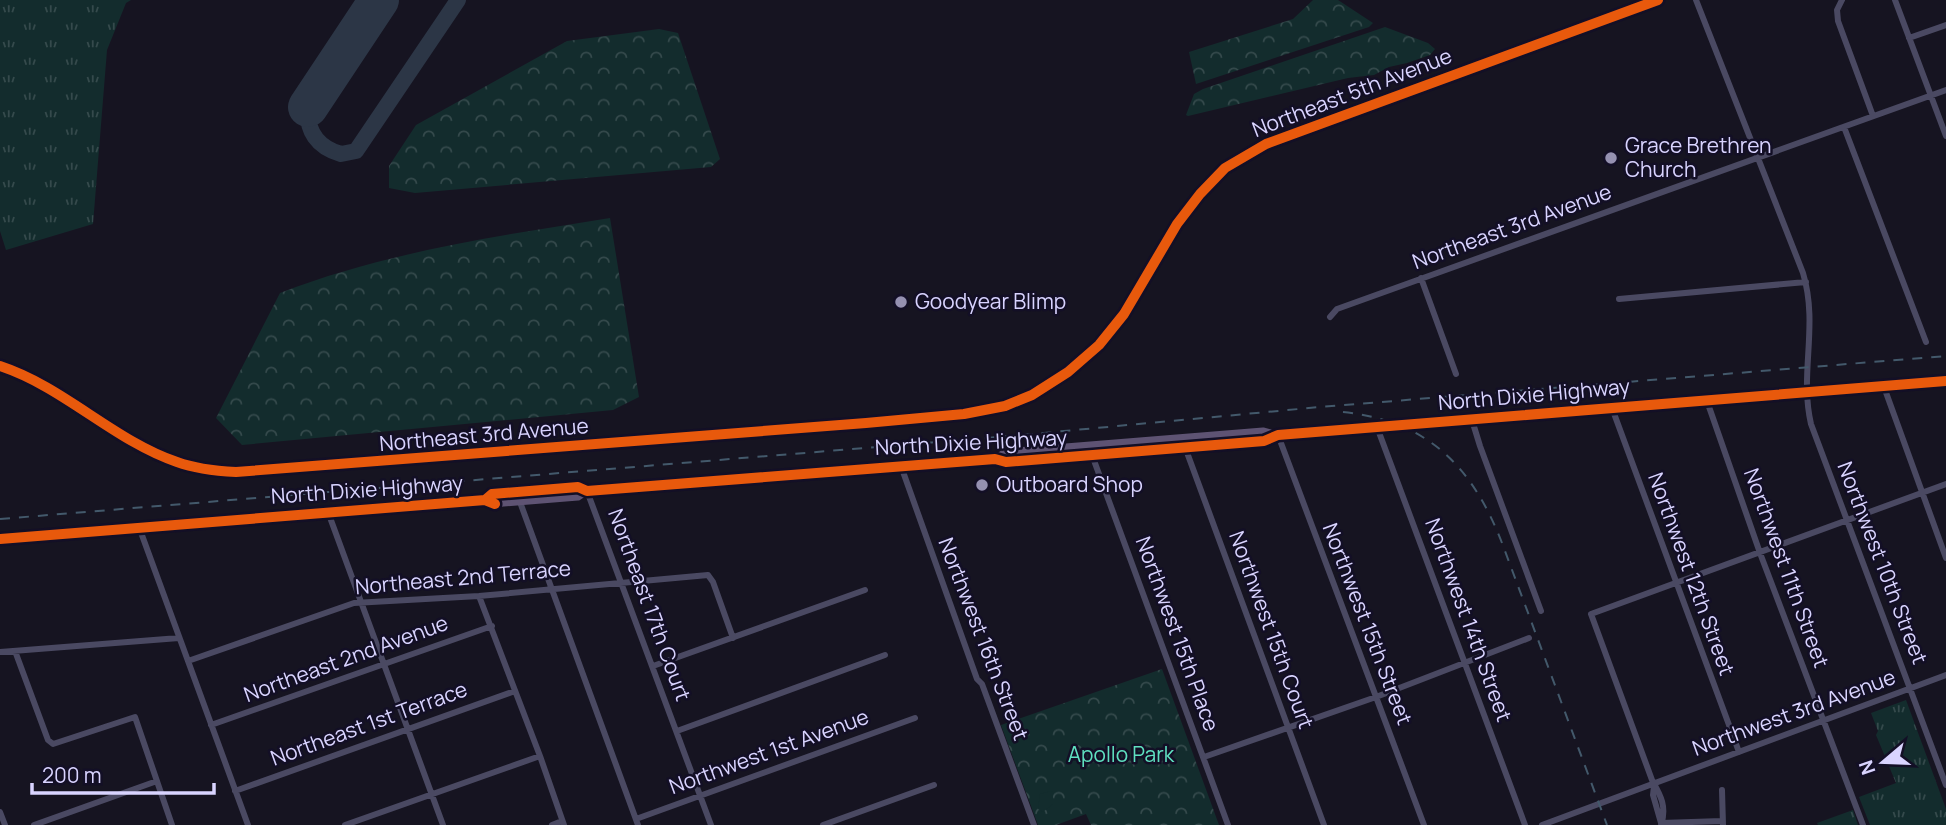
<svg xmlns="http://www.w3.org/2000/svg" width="1946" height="825" font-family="Manrope,sans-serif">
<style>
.grass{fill:url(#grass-tufts)}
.forest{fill:url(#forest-crowns)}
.pitch{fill:#132c2d}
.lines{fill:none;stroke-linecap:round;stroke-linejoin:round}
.taxiway{stroke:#2c3646;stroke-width:16}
.runway{stroke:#2c3646;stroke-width:40}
.minor{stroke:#4a4962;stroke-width:6}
.major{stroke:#5e5373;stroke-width:7}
.rail{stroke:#43596b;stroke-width:2;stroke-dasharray:10 9;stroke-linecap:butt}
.cycleway-casing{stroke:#130f26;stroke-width:15}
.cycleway{stroke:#e8590c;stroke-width:10}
.poi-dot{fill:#9591b1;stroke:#130f26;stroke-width:2.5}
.labels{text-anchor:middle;stroke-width:5;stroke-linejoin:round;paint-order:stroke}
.street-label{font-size:21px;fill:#d9d4ff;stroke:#130f26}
.poi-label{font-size:21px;fill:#d9d4ff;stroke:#130f26;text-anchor:start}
.park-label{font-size:21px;fill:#5fe0c0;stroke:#130f26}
</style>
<defs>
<pattern id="grass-tufts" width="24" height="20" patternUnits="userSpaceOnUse" patternTransform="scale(1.75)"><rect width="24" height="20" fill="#132c2d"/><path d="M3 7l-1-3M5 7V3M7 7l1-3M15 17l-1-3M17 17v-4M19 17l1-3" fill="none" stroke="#354a4c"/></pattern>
<pattern id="forest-crowns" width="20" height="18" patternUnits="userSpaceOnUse" patternTransform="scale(1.75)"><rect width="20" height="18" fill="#132c2d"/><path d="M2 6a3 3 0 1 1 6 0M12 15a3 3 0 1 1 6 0" fill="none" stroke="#354a4c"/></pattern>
</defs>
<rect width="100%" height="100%" fill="#161421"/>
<path class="grass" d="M0,0H131L126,3L107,50L93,224L6,250L0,231Z
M1906,700L1946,809V825H1870L1859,797L1896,783L1876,735L1878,731L1871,713Z
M1853,810L1858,825H1818L1817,823Z"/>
<path class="forest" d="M1313,0H1338L1373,23L1369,27L1196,84L1189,52L1293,19Z
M1385,27L1428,43L1435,49L1430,55L1407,63L1389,67L1374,75L1348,78L1188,116L1186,115L1194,94L1203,89Z
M659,29L678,33L720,159L711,167L415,193L389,188V166L416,125L567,41Z
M610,218L639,397L613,410L242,445L216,418L280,293C386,252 498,236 610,218Z
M1162,669L1219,825H1091L1086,814L1056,825H1038L1001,725Z"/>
<path class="pitch" d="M1051,791L1053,792V804L1043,812L1038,809L1040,794Z"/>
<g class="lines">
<path class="taxiway" d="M308,107C306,131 317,147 341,154L356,151L458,0"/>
<path class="runway" d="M308,107L379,0"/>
<path class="minor" d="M1696,0L1803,273C1819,326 1799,373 1811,424L1946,785
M1842,0L1837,10L1838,21L1873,116
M1895,0L1946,136
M1909,38L1946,25
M1844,127L1926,342
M1421,278L1456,374
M1619,299L1806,282
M1330,317L1337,309L1946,90
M0,366C64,387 113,440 177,462C196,469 216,471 236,472L866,423L964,414L1005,406L1032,395L1068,372L1099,345L1124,314L1177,224L1200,194L1225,168L1266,144L1658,0
M1884,387L1946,558
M1707,401L1760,553L1863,825
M1612,408L1739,752
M1472,420L1480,446L1541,611
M1377,427L1525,825
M1278,435L1424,825
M1185,447L1324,825
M1092,455L1228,825
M901,466L967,651L977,679L982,684L1034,825
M587,491L711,825
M520,502L638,825
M328,512L443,825
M139,527L248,825
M479,596L540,756L564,825
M15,651L48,740L53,744L135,717L172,825
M0,652L179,638
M188,661L354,603L479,596L708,575L713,582L733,638
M653,666L865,590
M211,725L492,626
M677,731L885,655
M1204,757L1376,697L1529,638
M1654,786L1653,795L1661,823
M1722,790L1723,825
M235,791L515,691
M0,812L5,825
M636,819L915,718
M1661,823L1722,821
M34,825L157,781
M345,825L540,756
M552,825L562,821
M823,825L934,785
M1542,825L1946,675
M1661,825C1667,807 1661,796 1652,780L1591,614L1946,484"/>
<path class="major" d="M995,459L1005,452L1263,431L1278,435
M485,500L492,494L578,487L587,491L995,459L1006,462L1264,441L1278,435L1946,381
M0,539L485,500L492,504L578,497L587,491"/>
<path class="rail" d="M1343,412C1428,421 1472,466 1502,543L1607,825
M0,519L1011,436L1320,407L1946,356"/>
<g class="cycleway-casing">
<path id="cycleway" d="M0,366C64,387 113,440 177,462C196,469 216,471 236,472L866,423L964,414L1005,406L1032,395L1068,372L1099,345L1124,314L1177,224L1200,194L1225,168L1266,144L1658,0
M485,500L492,494L578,487L587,491L995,459L1006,462L1264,441L1278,435L1946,381
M0,539L485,500L495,504"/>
</g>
<use href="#cycleway" class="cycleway"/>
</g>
<g class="poi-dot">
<circle cx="1611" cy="158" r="7"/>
<circle cx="901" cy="302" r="7"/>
<circle cx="982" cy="485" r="7"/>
</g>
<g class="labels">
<g class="street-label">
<text transform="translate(1352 93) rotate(-21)" y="7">Northeast 5th Avenue</text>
<text transform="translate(1512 227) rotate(-20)" y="7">Northeast 3rd Avenue</text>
<text transform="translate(1534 395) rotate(-5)" y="7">North Dixie Highway</text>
<text transform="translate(484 435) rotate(-5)" y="7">Northeast 3rd Avenue</text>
<text transform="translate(971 443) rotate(-3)" y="7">North Dixie Highway</text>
<text transform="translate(367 490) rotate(-4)" y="7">North Dixie Highway</text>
<text transform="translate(1882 563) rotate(69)" y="7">Northwest 10th Street</text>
<text transform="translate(1786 568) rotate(70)" y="7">Northwest 11th Street</text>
<text transform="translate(1691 574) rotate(70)" y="7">Northwest 12th Street</text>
<text transform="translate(463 578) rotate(-5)" y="7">Northeast 2nd Terrace</text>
<text transform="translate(649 605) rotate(70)" y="7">Northeast 17th Court</text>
<text transform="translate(1468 620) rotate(70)" y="7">Northwest 14th Street</text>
<text transform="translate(1367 624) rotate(69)" y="7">Northwest 15th Street</text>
<text transform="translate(1271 630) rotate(70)" y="7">Northwest 15th Court</text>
<text transform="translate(1177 634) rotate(70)" y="7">Northwest 15th Place</text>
<text transform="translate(983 639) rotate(69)" y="7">Northwest 16th Street</text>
<text transform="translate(346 659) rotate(-20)" y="7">Northeast 2nd Avenue</text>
<text transform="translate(1794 713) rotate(-20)" y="7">Northwest 3rd Avenue</text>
<text transform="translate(369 724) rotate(-20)" y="7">Northeast 1st Terrace</text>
<text transform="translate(769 752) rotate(-20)" y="7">Northwest 1st Avenue</text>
</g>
<g class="poi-label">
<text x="1625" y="153">Grace Brethren<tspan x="1625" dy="24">Church</tspan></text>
<text x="915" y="309">Goodyear Blimp</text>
<text x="996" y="492">Outboard Shop</text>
</g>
<g class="park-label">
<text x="1121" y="762">Apollo Park</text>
</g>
</g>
<g transform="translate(1883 762) rotate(251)" stroke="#130f26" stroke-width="5" paint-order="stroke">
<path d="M0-5L12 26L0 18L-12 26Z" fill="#d9d4ff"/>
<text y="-10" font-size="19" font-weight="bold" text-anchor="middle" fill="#d9d4ff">N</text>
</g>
<path d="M32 783v10h182v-10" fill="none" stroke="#d9d4ff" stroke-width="3.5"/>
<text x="42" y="783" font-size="21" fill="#d9d4ff" stroke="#130f26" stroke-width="5" paint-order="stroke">200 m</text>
</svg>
